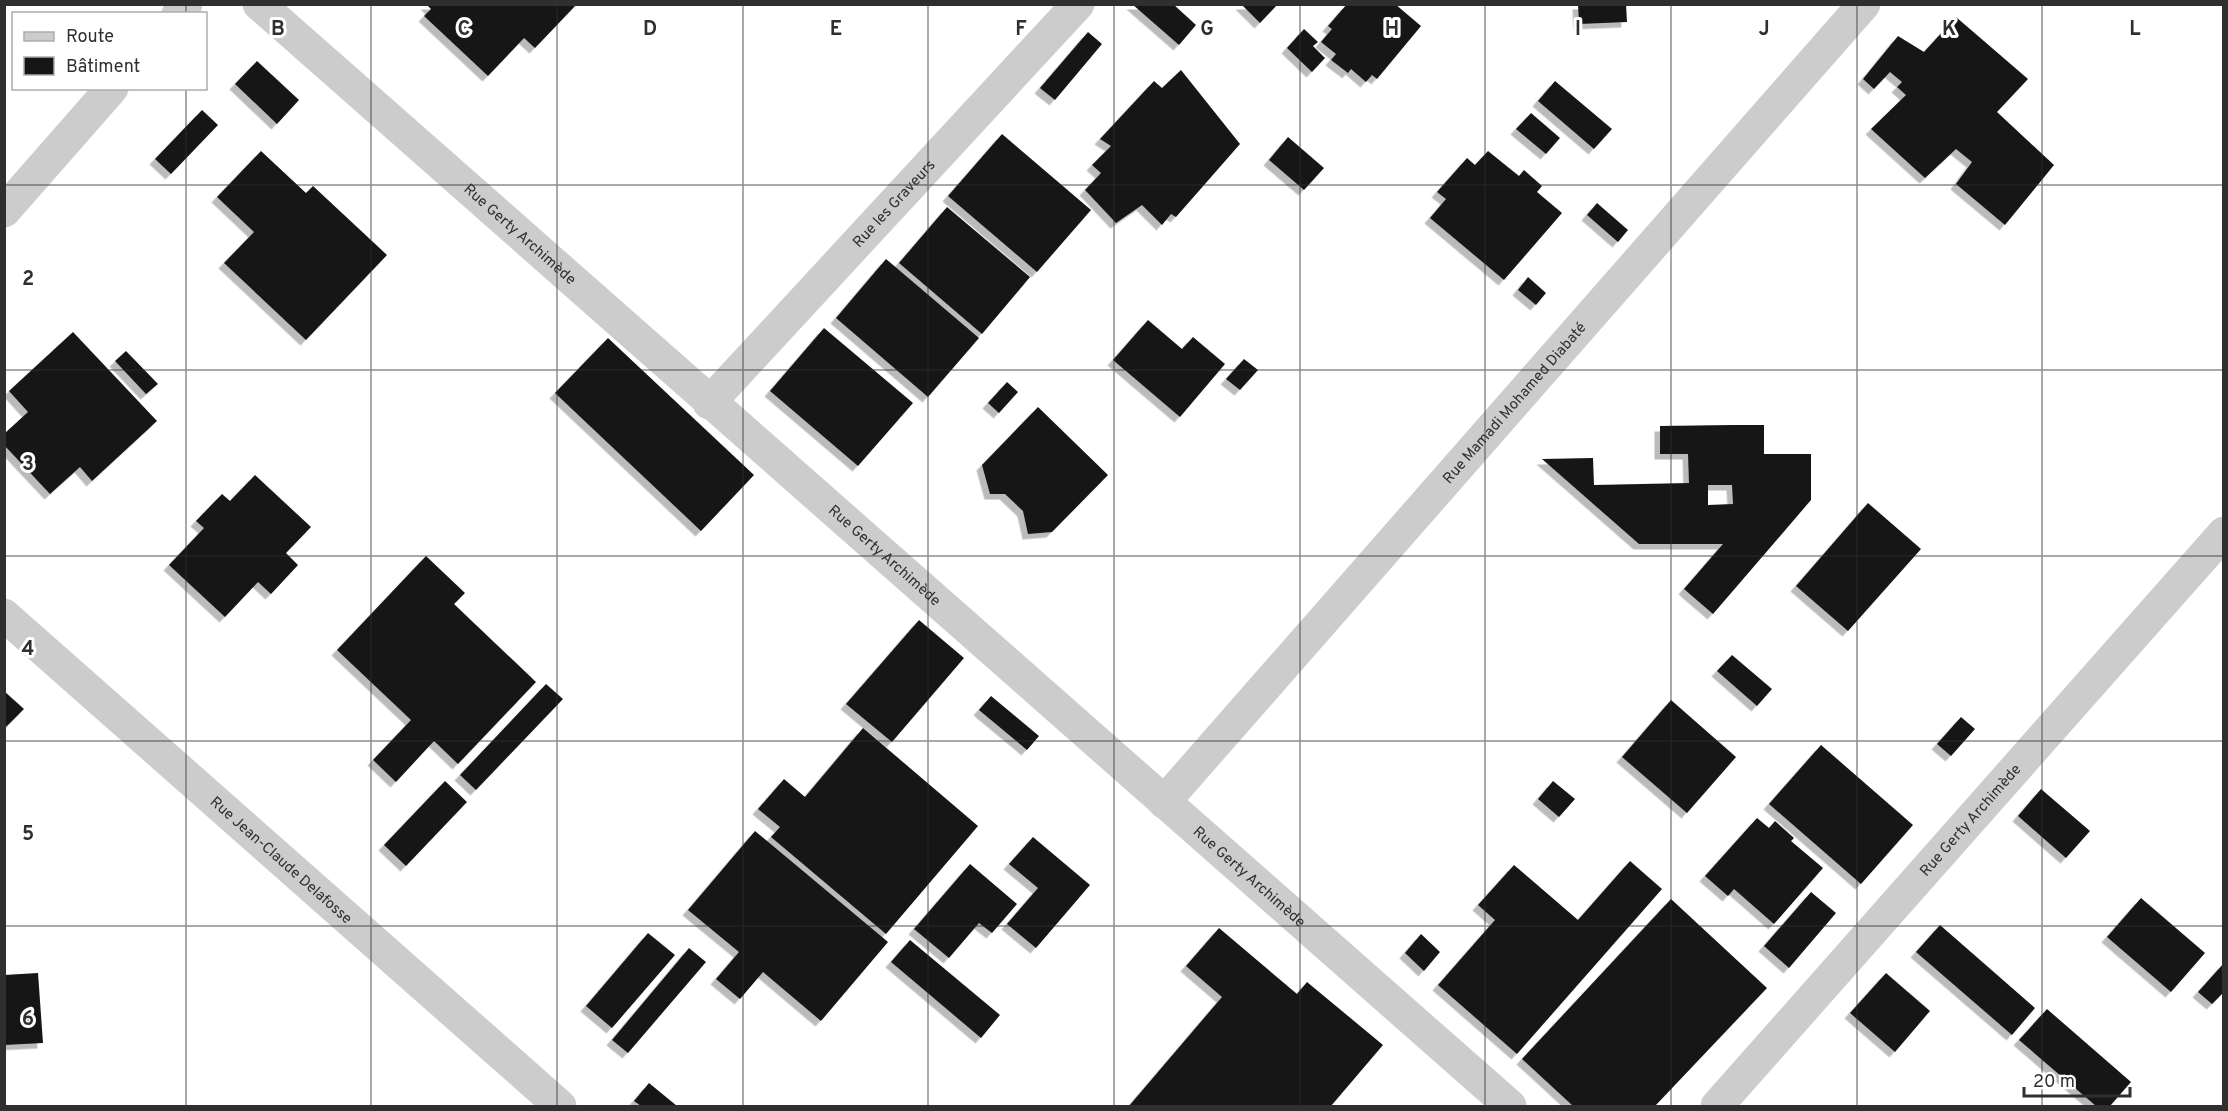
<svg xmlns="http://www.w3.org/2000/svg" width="2228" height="1111" font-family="Overpass,sans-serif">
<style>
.building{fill:#161616;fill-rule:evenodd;filter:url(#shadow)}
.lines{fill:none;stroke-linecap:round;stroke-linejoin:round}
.minor{stroke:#ccc;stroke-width:33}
.grid{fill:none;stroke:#2f2f2f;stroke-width:1.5;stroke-opacity:0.55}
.labels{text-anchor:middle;stroke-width:6;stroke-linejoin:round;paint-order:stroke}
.street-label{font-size:15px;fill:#2f2f2f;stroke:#fff}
.grid-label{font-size:20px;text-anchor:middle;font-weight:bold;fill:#2f2f2f;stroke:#fff;stroke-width:6;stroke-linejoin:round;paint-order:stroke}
</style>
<defs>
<filter id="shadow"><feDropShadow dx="-5.5" dy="5.5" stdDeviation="0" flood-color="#0004"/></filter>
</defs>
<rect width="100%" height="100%" fill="#fff"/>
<path class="building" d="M426,4H577L535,48L524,38L488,76L424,16L431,9Z
M1132,4H1173L1196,25L1179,45Z
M1241,4H1278L1260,23Z
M1347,4H1395L1421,26L1377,79L1372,75L1366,82L1351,69L1348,73L1331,60L1336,54L1321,42L1332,29L1328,26Z
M1578,4H1626L1627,22L1579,24Z
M1956,17L2028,79L1997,112L2054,165L2005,225L1956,184L1972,162L1956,149L1925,178L1871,129L1906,95L1897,87L1902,82L1890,72L1874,89L1863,79L1898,36L1924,52Z
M1304,29L1318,42L1313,46L1325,58L1312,72L1287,48Z
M1088,32L1102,44L1055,100L1040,88Z
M257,61L299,100L277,124L235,84Z
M1181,70L1240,144L1176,217L1171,214L1162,225L1142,205L1116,223L1085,190L1101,173L1092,165L1111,146L1100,139L1154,81L1162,88Z
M1555,81L1612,129L1594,149L1538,101Z
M202,110L218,125L171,174L155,159Z
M1531,113L1560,138L1546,154L1516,129Z
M1002,134L1091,210L1037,272L948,196Z
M1288,137L1324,168L1304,190L1269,160Z
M261,151L306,193L313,186L387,255L306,340L224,263L254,232L217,197Z
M1488,151L1519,176L1524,170L1542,186L1537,192L1562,213L1504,280L1430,218L1446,199L1437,192L1467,158L1475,165Z
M1597,203L1628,230L1618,242L1587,215Z
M947,207L1030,277L982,334L899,263Z
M886,259L979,338L928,397L836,318Z
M1528,277L1546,293L1536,305L1518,290Z
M1148,320L1182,349L1193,337L1225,364L1180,417L1113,360Z
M824,328L913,403L858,466L770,391Z
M73,332L157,421L92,481L80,467L50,494L4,445V434L28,412L9,391Z
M608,338L754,475L701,531L555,393Z
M126,351L158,384L146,394L115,361Z
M1244,359L1258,370L1240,390L1226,379Z
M1007,382L1018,392L999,413L988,403Z
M1038,407L1108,475L1052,532L1028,534L1023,511L1005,494H990L982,465Z
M1732,425H1764V454H1811V500L1713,614L1684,589L1723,544H1639L1542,459L1593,458L1594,485L1689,483L1688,454H1660V426ZM1708,485H1732L1733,504L1708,505Z
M255,475L311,527L286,553L298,565L271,594L258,582L225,617L169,565L204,528L196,521L222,494L230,501Z
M1868,503L1921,549L1848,631L1796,586Z
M426,556L465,593L454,604L536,682L458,764L434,741L396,782L373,760L411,720L337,650Z
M919,620L964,658L892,742L846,704Z
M1732,655L1772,689L1757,706L1717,671Z
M546,684L563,699L476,790L460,775Z
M4,691L24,709L4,729Z
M991,696L1039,736L1027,750L979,710Z
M1671,700L1736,757L1687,813L1622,757Z
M1961,717L1975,729L1951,756L1937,744Z
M863,728L978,826L886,934L771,837L780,827L758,809L784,779L805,797Z
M1821,745L1913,825L1861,884L1769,804Z
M445,781L467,802L406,866L384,845Z
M1553,781L1575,799L1559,817L1538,799Z
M2041,789L2090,831L2066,858L2018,816Z
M1757,818L1769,828L1775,821L1794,838L1791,841L1823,868L1774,924L1734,889L1728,896L1705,876Z
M755,831L888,942L821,1021L763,972L740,999L716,979L739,952L688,910Z
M1033,837L1090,885L1036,948L1007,924L1038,888L1009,864Z
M1630,861L1662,889L1517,1054L1438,985L1495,920L1478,905L1514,865L1578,920Z
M970,864L1017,904L992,933L979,923L949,958L914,929Z
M1811,892L1836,913L1789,968L1764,946Z
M2141,898L2205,953L2171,992L2107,937Z
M1671,899L1767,988L1655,1106H1573L1522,1059Z
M1940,925L2035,1008L2012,1035L1916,952Z
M1219,928L1297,994L1307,982L1383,1045L1331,1106H1129L1222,997L1186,966Z
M648,933L675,955L612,1028L586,1006Z
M1421,934L1440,952L1424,971L1405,953Z
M910,940L1000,1015L981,1038L891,962Z
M689,948L706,962L628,1053L612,1040Z
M2224,963V992L2212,1004L2198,992Z
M38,973L43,1043L4,1045V975Z
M1886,973L1930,1011L1895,1052L1850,1013Z
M2047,1009L2131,1082L2110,1106H2096L2019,1040Z
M649,1083L677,1106H641L634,1101Z"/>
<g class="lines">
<g class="minor">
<path id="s1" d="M259,4L1510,1106"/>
<path d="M178,14L186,4"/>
<path d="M4,211L112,88"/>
<path id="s2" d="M709,403L1078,4"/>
<path id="s3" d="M4,615L560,1106"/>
<path id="s4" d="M1164,802L1864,4"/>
<path id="s5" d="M1717,1106L2224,533"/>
</g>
</g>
<path class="grid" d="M186,4V14M371,4V1106M557,4V1106M743,4V1106M928,4V1106M1114,4V1106M1300,4V1106M1485,4V1106M1671,4V1106M1857,4V1106M2042,4V1106M186,88V1106M4,185H2224M4,370H2224M4,556H2224M4,741H2224M4,926H2224"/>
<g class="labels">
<g class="street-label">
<text dy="5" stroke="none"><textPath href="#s2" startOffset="272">Rue les Graveurs</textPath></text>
<text dy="5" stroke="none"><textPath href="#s1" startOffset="348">Rue Gerty Archimède</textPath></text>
<text dy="5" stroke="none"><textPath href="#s4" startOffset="531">Rue Mamadi Mohamed Diabaté</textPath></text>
<text dy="5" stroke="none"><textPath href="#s1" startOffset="834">Rue Gerty Archimède</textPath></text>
<text dy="5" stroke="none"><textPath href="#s5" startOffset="382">Rue Gerty Archimède</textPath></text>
<text dy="5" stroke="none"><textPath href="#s3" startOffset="370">Rue Jean-Claude Delafosse</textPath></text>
<text dy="5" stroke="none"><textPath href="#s1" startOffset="1320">Rue Gerty Archimède</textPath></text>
</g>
</g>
<g class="grid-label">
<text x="278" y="35">B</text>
<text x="464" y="35">C</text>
<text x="650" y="35">D</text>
<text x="836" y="35">E</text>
<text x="1021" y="35">F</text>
<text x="1207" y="35">G</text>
<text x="1392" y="35">H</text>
<text x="1578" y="35">I</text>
<text x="1764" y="35">J</text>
<text x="1949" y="35">K</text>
<text x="2135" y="35">L</text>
<text x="28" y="285">2</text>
<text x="28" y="470">3</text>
<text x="28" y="655">4</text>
<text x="28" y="840">5</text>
<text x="28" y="1025">6</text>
</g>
<rect width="2228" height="1111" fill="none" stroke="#2f2f2f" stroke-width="12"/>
<rect x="12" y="12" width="195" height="78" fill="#ffffff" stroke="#acacac" stroke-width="1.5"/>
<rect x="24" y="32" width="30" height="9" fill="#cccccc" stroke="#acacac" stroke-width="1.5"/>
<text x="66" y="42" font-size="18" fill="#2f2f2f">Route</text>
<rect x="24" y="57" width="30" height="18" fill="#161616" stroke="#acacac" stroke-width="1.5"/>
<text x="66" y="72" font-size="18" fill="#2f2f2f">Bâtiment</text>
<path d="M2024 1087v9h106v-9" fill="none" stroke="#2f2f2f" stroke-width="3"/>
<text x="2033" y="1087" font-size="18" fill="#2f2f2f" stroke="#ffffff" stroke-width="4.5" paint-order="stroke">20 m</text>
</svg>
